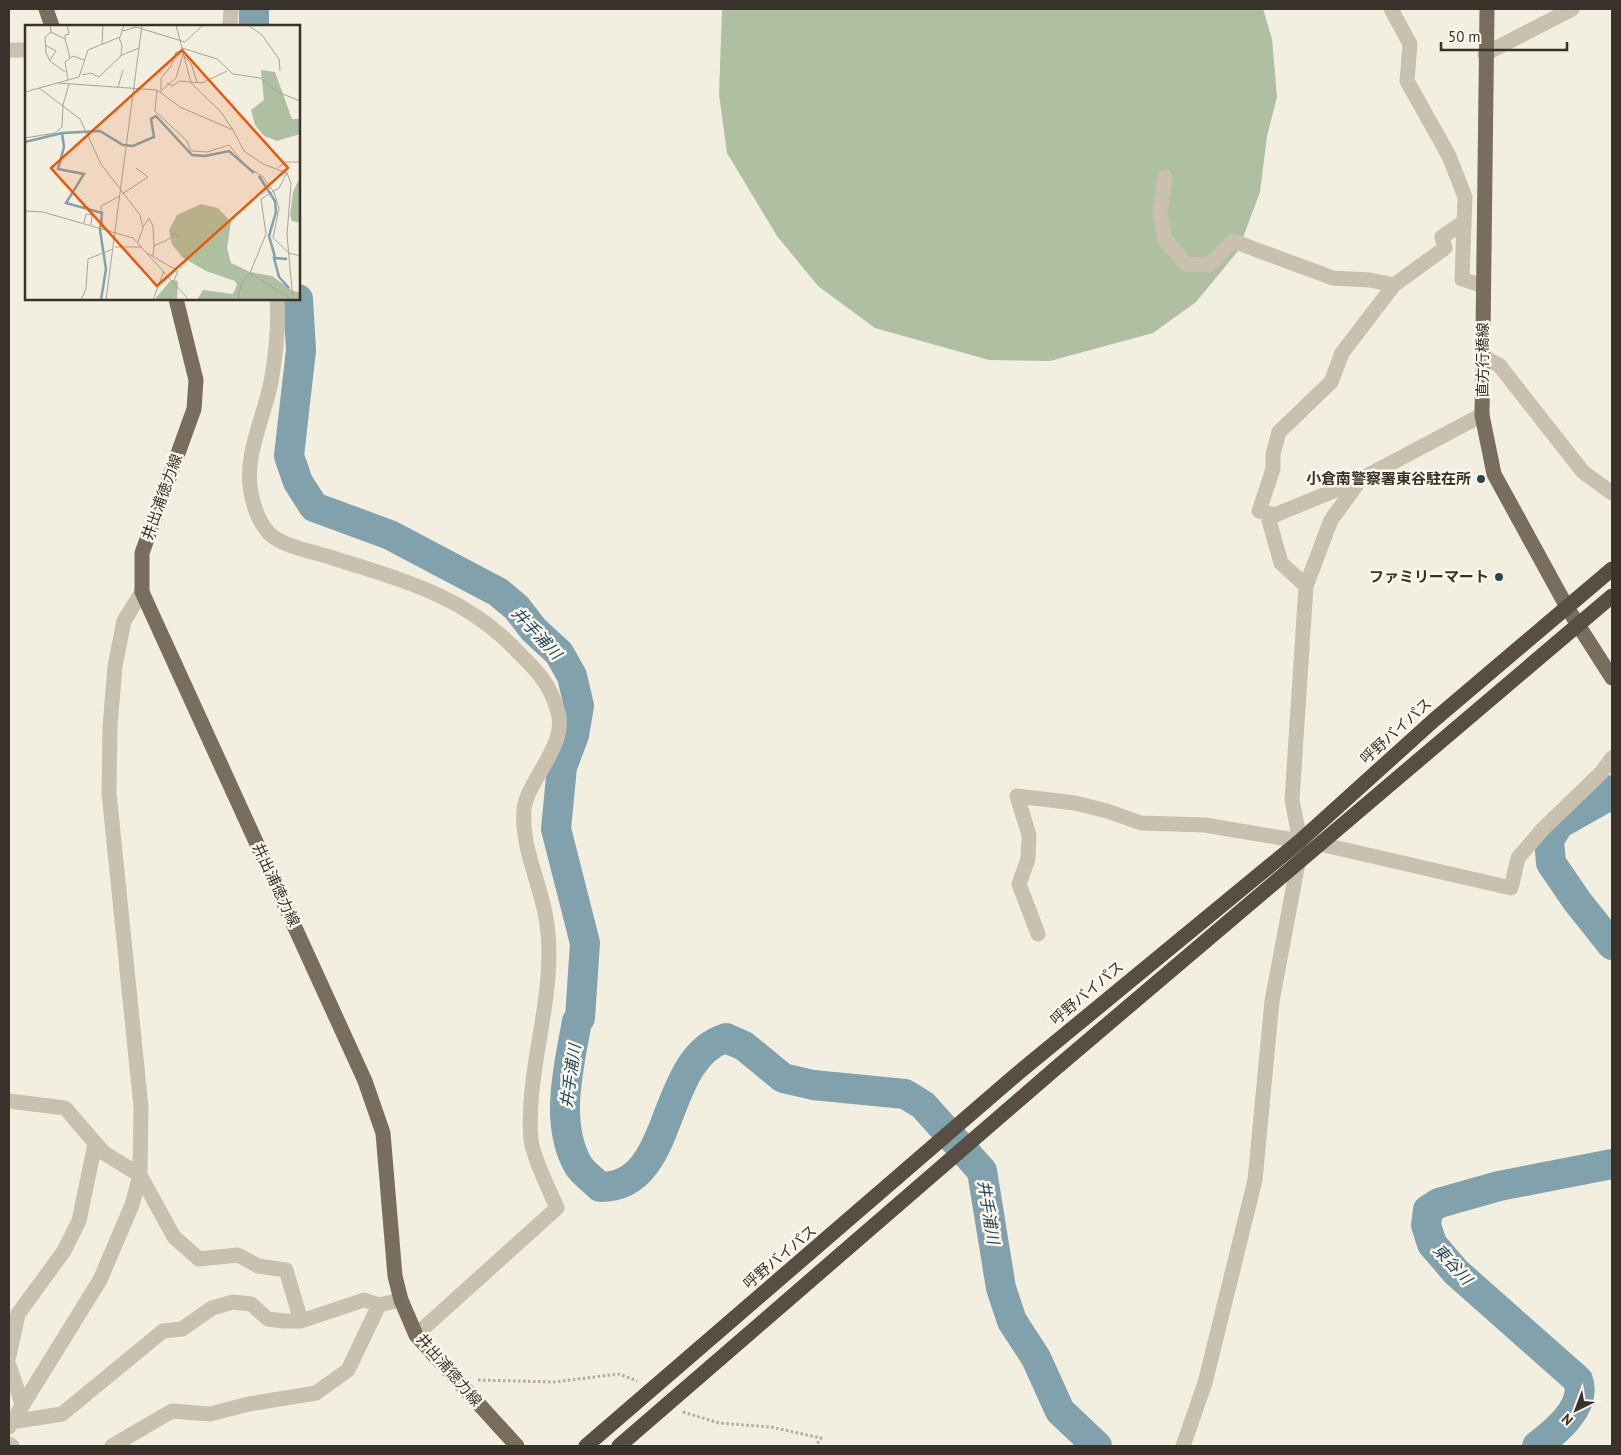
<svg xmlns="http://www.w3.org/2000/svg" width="1621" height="1455" font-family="'PT Sans','Noto Sans JP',sans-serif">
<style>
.green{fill:#aec0a1}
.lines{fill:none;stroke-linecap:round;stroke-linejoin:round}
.river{stroke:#81a1ad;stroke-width:30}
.path{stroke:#b5ab97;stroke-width:3;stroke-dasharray:2.5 2.5;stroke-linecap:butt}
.minor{stroke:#c9c0ad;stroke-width:15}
.major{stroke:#796d5d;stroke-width:15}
.highway{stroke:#584e43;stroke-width:15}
.poi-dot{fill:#234757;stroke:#f9f6ed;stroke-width:2}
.labels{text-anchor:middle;stroke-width:5;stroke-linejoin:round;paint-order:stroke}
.street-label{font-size:15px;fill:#38322b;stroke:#f9f6ed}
.poi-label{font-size:15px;font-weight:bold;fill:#38322b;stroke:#f9f6ed;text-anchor:end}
.water-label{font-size:16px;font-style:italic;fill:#234757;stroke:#f9f6ed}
.inset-river{fill:none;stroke:#81a1ad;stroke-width:2.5}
.inset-road{fill:none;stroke:#a8a398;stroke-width:1}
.view{fill:#e8590c;fill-opacity:0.15;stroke:#e8590c;stroke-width:2.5}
.inset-edge{fill:none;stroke:#38322b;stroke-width:2.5}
</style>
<rect width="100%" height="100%" fill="#f2eee0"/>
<path class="green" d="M722,9H1263L1272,39L1277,97L1267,136L1260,192L1238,251L1196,302L1153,333L1050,361L989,360L875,328L818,286L777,236L727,153L719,94Z"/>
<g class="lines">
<path class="river" d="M254,26V9
M298,299L301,350L289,456L298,482L314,507L390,535L498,592L516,607L534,630L559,653L572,676L579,706L574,735L562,767L556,829L585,943L580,1018L577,1021C569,1067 554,1122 578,1165C583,1173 593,1180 600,1187C677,1188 658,1059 726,1038L744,1046L783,1078L813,1085L905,1094L923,1105L982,1171L1001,1288L1012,1321L1036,1358L1060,1411L1097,1446
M1612,790L1607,797L1559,824L1549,840L1551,863L1577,901L1612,945
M1537,1446C1557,1431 1587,1406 1578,1380L1456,1272L1432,1244L1426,1225L1428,1210L1439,1203L1499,1186L1612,1164"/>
<path class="path" d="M478,1380L554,1382L619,1374L637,1381
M683,1412L719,1423L771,1427L821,1438L816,1446"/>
<path class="minor" d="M1391,9L1410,44L1407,81L1449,156L1465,197L1462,279L1483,286
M230,26L231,9
M9,50H26
M1485,54L1572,9
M1165,177L1160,213L1165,240L1186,264L1209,265L1233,241L1333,278L1370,280L1394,285L1445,248L1442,237L1464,222
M277,299C279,327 276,354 271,382C263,422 241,460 253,501C257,517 265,534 280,541C296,549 317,553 333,558C405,581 466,596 519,653C539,673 550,684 558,712C568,745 526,782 524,810C521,849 542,886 547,924C557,997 525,1068 531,1140C533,1158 550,1191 557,1208L416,1335
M1483,357L1499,365L1583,472L1612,493
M1360,480L1275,515L1259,511L1273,469V454L1279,432L1331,382L1342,353L1394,285
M1267,513L1281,563L1306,586
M1320,844L1511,888L1518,858L1542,830L1601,773L1612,758
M1038,934L1019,884L1028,859L1029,835L1017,796L1075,803L1107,811L1141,823L1205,825L1300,841
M9,1101L65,1108L104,1153L140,1175L174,1237L199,1259L238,1255L258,1266L286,1270L301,1321
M9,1356L18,1314L64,1251L79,1221L95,1144
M9,1365L22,1404
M11,1422L62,1414L163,1331L182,1329L212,1308L233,1302L251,1304L268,1319L284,1321H301L364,1300L379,1305
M9,1427L100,1280L132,1205L140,1175L141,1107L109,793L110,726L115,666L124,621L142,592
M9,1444L12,1446
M112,1446L172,1411L210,1414L249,1404L316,1393L348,1370L379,1305L401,1300
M1183,1446L1205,1383L1255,1180L1272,1001L1298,863L1300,841L1292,800L1306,586L1331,520L1361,479L1482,415"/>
<path class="major" d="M46,9L52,26
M1487,9L1482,415L1494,474L1568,609L1612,678
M176,299L196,380L194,409L142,553V592L365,1081L383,1133L395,1276L401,1300L416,1335L517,1446"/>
<path class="highway" d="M586,1446L1017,1074L1300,841L1434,720L1612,569
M619,1446L1056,1068L1612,596"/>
</g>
<g class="poi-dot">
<circle cx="1481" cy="479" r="5"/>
<circle cx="1499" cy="577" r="5"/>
</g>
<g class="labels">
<g class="street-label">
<text transform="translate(1483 360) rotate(-90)" y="5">直方行橋線</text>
<text transform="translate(162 497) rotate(-70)" y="5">井出浦徳力線</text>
<text transform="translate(1396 731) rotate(-42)" y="5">呼野バイパス</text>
<text transform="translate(276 885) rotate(65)" y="5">井出浦徳力線</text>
<text transform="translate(1087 993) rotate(-40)" y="5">呼野バイパス</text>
<text transform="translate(780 1257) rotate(-40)" y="5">呼野バイパス</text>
<text transform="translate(449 1370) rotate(49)" y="5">井出浦徳力線</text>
</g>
<g class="poi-label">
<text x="1471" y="484">小倉南警察署東谷駐在所</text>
<text x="1489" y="582">ファミリーマート</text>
</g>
<g class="water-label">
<text transform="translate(537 633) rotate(47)" y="6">井手浦川</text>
<text transform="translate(570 1076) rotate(-82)" y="6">井手浦川</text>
<text transform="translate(989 1212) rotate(81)" y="6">井手浦川</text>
<text transform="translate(1453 1264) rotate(47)" y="6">東谷川</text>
</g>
</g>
<g transform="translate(25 25)">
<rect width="275" height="275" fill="#f2eee0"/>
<path d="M236,45L250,47L267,94H275V109L252,116L239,111L230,100L226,85L239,75ZM275,152V198L267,196L265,190L268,167ZM176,179L193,183L206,197L202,223L206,238L225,247L247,251L268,266L275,267V275H172L178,265L208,269L212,260L210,256L181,246L157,232L147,219L144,205L152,190ZM146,255L153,256L152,275H129Z" fill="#aec0a1"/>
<path class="inset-river" d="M37,108L39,122L33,144L59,149L41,178L77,188L75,205L81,244L76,275M0,117L37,108L75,106L98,120L108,121L129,112L126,94L131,91L167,130L180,131L204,126L229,148M234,151L250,176L251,187L244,211L250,232M262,234L249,233L254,252L264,263"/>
<path class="inset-road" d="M25,0L26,7L20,12L21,28L25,36L40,47M151,0L166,58L196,87L208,105M223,0L237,10L254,34L255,46M98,6L111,2L160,17L178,0M26,7L40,14L45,33M94,13L97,20L96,31M40,14V10L44,9L42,0M77,19L78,0M20,20L31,26L25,35M157,23L192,34L208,49L235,53L253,67L275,76M159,31L166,38L172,57M57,50L66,48L74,52L97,30L114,23M43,55L40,37L48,31L59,35M33,58L132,65L155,82L208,105L219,126L238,139L262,148L266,158L262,210L268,275M142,58L147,61L155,56L177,58L202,46M93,62L98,45M14,63L55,94L76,139L115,190L118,203L113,217M132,65L130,86L162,116L166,126L182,127L204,120L221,141L238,152L249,167L254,183L248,213L264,228L275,231M137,65L151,53L158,29M0,67L54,52L63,25L95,12L99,0M136,67V53L146,41L151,27H158M0,113L30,108L37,102L38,80L44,59M253,143L260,137H275M97,169L123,152L111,143M0,186L18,187L108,213L164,275M59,198L61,189L67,190L66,200M118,202L124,193L128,201L129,221M78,204L76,181L95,171M90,222H117M122,228L153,246L148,258M128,231L129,221L146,213L148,208L156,213M225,248L267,275M56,275L61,264L63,234L88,224M81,275L117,0M128,275L139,246M213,275L216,259L225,248L241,209L236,174L254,163L262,148"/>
<path class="view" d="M157,25L263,143L132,261L26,143Z"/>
<rect width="275" height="275" class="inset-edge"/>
</g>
<rect width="1621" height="1455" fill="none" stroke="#38322b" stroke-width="20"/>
<g transform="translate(1576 1410) rotate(222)" stroke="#f9f6ed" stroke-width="4" paint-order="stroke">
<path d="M0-4L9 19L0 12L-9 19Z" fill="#38322b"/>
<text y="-8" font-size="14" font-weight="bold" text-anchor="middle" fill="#38322b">N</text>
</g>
<path d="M1441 42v8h126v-8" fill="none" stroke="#38322b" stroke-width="2.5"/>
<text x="1448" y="42" font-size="15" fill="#38322b" stroke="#f9f6ed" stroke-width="4" paint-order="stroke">50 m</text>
</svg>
